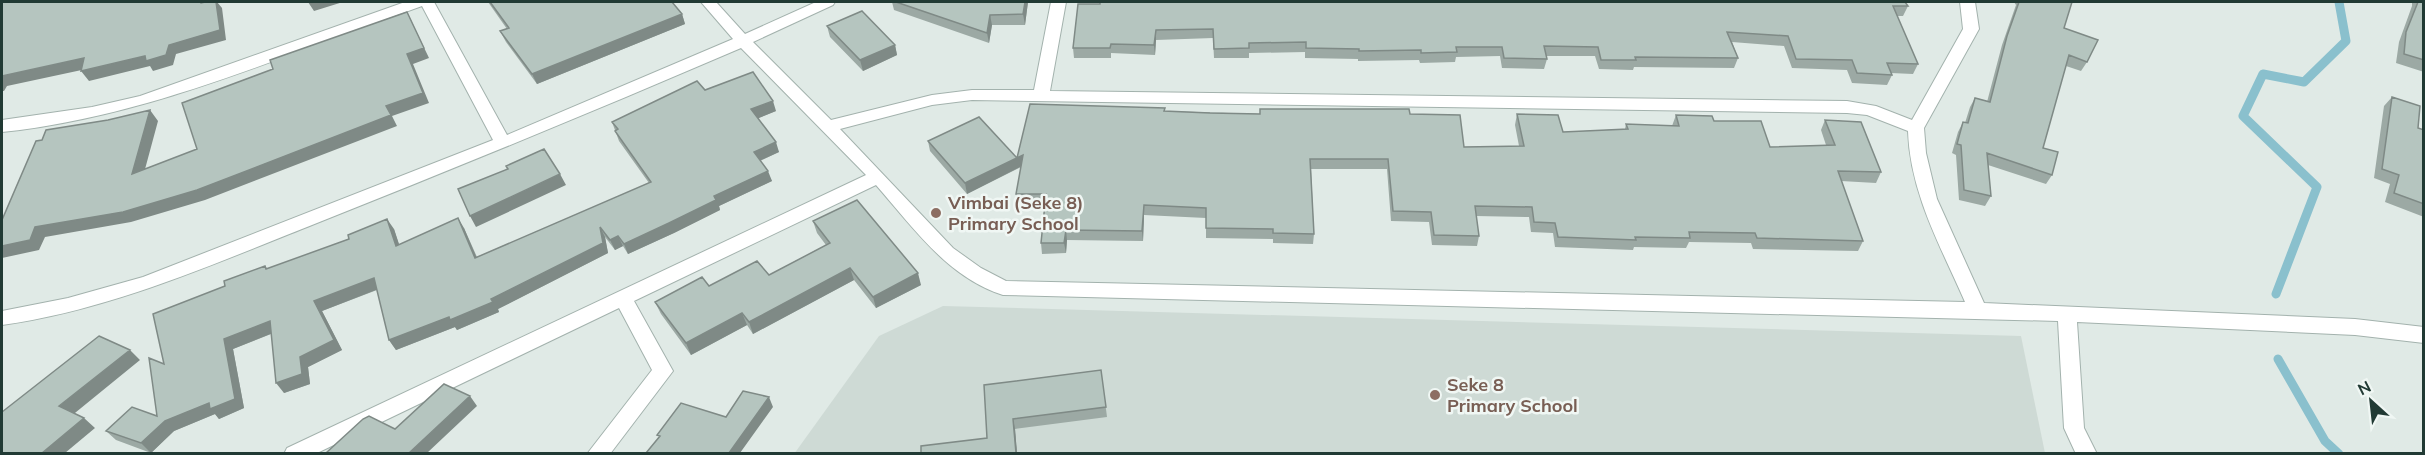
<svg xmlns="http://www.w3.org/2000/svg" width="2425" height="455" font-family="Mulish,sans-serif">
<style>
.built{fill:#cedad5}
.lines{fill:none;stroke-linecap:round;stroke-linejoin:round}
.stream{stroke:#8ac0cd;stroke-width:9}
.minor-casing{stroke:#a3b2ad;stroke-width:2}
.minor{fill:#fff;fill-rule:evenodd}
.wall{fill:#9ca9a4}
.shaded-wall{fill:#7f8a86}
.building{fill:#b5c5bf;stroke:#7f8a86;stroke-width:1.5}
.education-dot{fill:#8d6e63;stroke:#f0f7f4;stroke-width:2}
.labels{text-anchor:middle;stroke-width:5;stroke-linejoin:round;paint-order:stroke}
.education-label{font-size:18px;font-weight:bold;fill:#785e54;stroke:#f0f7f4;text-anchor:start}
</style>
<rect width="100%" height="100%" fill="#e0eae6"/>
<path class="built" d="M943,306L2021,336L2045,453L794,454L879,336Z"/>
<g class="lines">
<path class="stream" d="M2276,294L2317,187L2243,116L2263,74L2304,82L2346,41L2339,2
M2278,359L2325,441L2339,454"/>
<g class="minor-casing">
<path id="minor" d="M405,2H434L507,135L733,39L701,2H716L745,34L816,2H835L833,5L753,42L831,120L932,95L972,90H1034L1051,2H1066L1050,91L1847,101L1876,106L1912,120L1963,29L1960,2H1975L1979,29L1924,128L1926,153L1937,199L1984,303L2355,319L2424,327V343L2355,335L2077,322L2084,428L2097,454H2076L2064,428L2058,321L1003,295C948,278 912,226 876,185L634,301L673,371L610,454H587L652,370L619,308L315,454H284L287,448L866,175L741,48C599,109 456,168 312,225C211,265 110,310 2,325V311L68,298L143,277L493,140L422,6C285,55 147,117 2,132V120L92,107L140,96ZM972,100L1847,113L1867,115L1908,131C1910,193 1941,247 1965,302L1006,281L981,268L953,248L840,129L932,105Z"/>
</g>
<use href="#minor" class="minor"/>
</g>
<path class="wall" d="M488,2H672L682,14L685,24L537,84L506,42L500,31L507,29Z
M892,2H1028L1025,25H992L989,43L894,10Z
M2014,2H2072L2064,28L2087,62L2081,71L2066,66L2043,148L2052,175L2046,184L1988,165L1991,196L1985,206L1959,200L1956,155L1952,153L1958,132L1963,122L1965,123L1970,107L1975,98L1987,102L2002,45L2016,5Z
M2412,2H2424V72L2396,63L2399,42L2412,6Z
M1078,4L1908,6L1903,16H1897L1918,64L1913,74L1891,73L1892,75L1887,85L1852,83L1847,70L1792,68L1784,46L1732,42L1738,58L1734,68L1634,67L1633,70L1599,69L1595,56H1546L1547,59L1544,69L1502,68L1500,56L1456,57L1455,62L1420,63L1419,60L1358,61V59L1305,58V52L1249,53V58H1214L1213,38L1156,40L1155,55L1111,53V58H1074L1073,48Z
M827,26L895,45L897,55L863,71L830,37Z
M705,90L776,111L758,118L779,152L760,161L772,181L719,206L720,210L674,233L628,254L623,246L615,250L605,237L608,253L498,309L499,312L457,330L455,327L396,350L389,340L377,290L322,311L342,350L308,367L310,384L284,393L271,334L233,349L244,408L219,419L215,414L174,431L151,453L116,440L106,431L157,416L164,364L225,286L265,266L268,269L394,229L399,245L464,228L477,257L649,183L619,141L612,122Z
M2392,97L2418,128L2424,130V217L2385,202L2390,184L2374,178L2384,106Z
M1260,109L1410,114L1464,147L1519,146L1515,125L1517,114L1563,132L1625,129L1626,124L1672,126L1676,115L1714,121L1770,147L1826,145L1821,130L1825,120L1881,172L1876,183L1841,181L1863,241L1858,251L1753,249L1751,243L1689,242L1686,248L1634,247L1633,250L1555,247L1553,233L1531,232L1529,217L1476,216L1479,236L1477,246L1432,245L1429,222L1391,221L1387,169H1311L1314,234L1313,244L1273,243V239L1206,238V218L1144,215L1143,241L1067,240L1066,253L1042,254L1041,243L1045,205L1017,204L1016,194L1021,167L967,194L930,151L928,141L1017,158L1165,111L1260,114Z
M813,221L921,285L876,308L854,280L753,334L747,325L691,355L661,314L655,302L709,286L769,275L826,245L817,233Z
M1101,370L1107,417L1015,429L1017,453H921L987,438L984,385Z"/>
<path class="shaded-wall" d="M216,2H217L222,8L226,40L176,54L173,65L153,71L150,66L89,81L81,71L145,56L169,45Z
M308,2H343L314,11Z
M1025,2H1028L1025,25L1023,14Z
M407,12L429,58L413,64L429,103L392,116L397,126L205,200L131,222L45,237L39,250L2,258V246L35,227L386,106L407,54Z
M682,14L685,24L537,84L532,74Z
M990,15L992,25L989,43L987,33Z
M1156,30V40L1155,55L1154,45Z
M895,45L897,55L863,71L860,60Z
M84,58L91,68L7,86L4,91H2V76Z
M773,101L776,111L754,120L751,109Z
M150,110L158,121L141,184L132,174Z
M776,142L779,152L757,162L754,152Z
M1023,155L1024,165L967,194L965,183Z
M768,171L772,181L719,206L720,210L674,233L628,254L624,244L714,196Z
M560,174L566,185L476,227L470,216Z
M1144,205V215L1143,241L1142,231Z
M458,218L464,228L481,268L475,258Z
M387,219L394,229L403,256L396,246Z
M600,227L605,237L608,253L498,309L499,312L457,330L455,327L396,350L389,340L491,299Z
M1066,230L1067,240L1066,253L1064,243Z
M618,236L623,246L615,250L610,240Z
M850,268L854,280L753,334L749,322Z
M918,273L921,285L876,308L873,297Z
M374,278L381,288L322,311L342,350L308,367L310,384L284,393L276,383L314,301Z
M742,313L747,325L691,355L686,343Z
M270,321L278,331L233,349L244,408L219,419L215,414L174,431L151,453L141,443L224,339Z
M130,350L140,360L70,417L59,406Z
M470,396L477,406L427,453H409Z
M769,397L773,407L740,453H729Z
M84,418L95,428L65,453H42Z
M1013,419L1015,429L1017,453H1016Z"/>
<path class="building" d="M2,2H200L201,3L205,2H216L220,30L169,45L166,55L146,61L145,56L81,71L84,58L2,76Z
M490,2H672L682,14L532,74L500,31L509,28Z
M896,2H1025L1023,14L990,15L987,33Z
M1100,2H1905L1908,6H1893L1918,64L1887,63L1892,75L1857,73L1852,60L1796,59L1788,36L1727,32L1738,58L1635,57L1636,60H1601L1598,47L1544,46L1547,59L1504,58L1502,47H1456L1457,52L1421,53V50L1359,51V49L1306,48V42L1249,43V48L1214,49L1213,29L1156,30L1154,45L1111,44L1110,48H1073L1078,4H1100Z
M2019,2H2072L2064,28L2098,40L2087,62L2069,55L2043,148L2058,152L2052,175L1987,153L1991,196L1964,190L1961,145L1957,144L1963,122L1968,123L1975,98L1990,102L2007,36Z
M2418,2H2424V60L2404,54L2406,32Z
M862,11L895,45L860,60L827,26Z
M407,12L424,48L407,54L423,93L386,106L391,115L197,190L123,212L35,227L30,240L2,246V220L36,141L42,140L46,130L108,120L150,110L132,174L197,149L182,103L273,69L270,60Z
M753,72L773,101L751,109L776,142L754,152L768,171L714,196L716,200L669,223L624,244L618,236L610,240L600,227L603,243L491,299L493,302L450,320L449,317L389,340L374,278L314,301L334,340L300,357L302,374L276,383L270,321L224,339L235,399L210,409L209,403L165,421L141,443L106,431L132,407L157,416L149,358L164,364L153,314L225,286L224,281L265,266L266,269L349,239L348,235L387,219L396,246L458,218L475,258L651,182L615,131L618,129L612,122L697,81L705,90Z
M2392,97L2420,106L2418,128L2424,130V204L2394,193L2399,175L2382,169Z
M1030,104L1165,108L1164,111L1210,113L1260,114V109H1409L1410,114L1460,115L1464,147L1524,146L1517,114L1558,115L1563,132L1628,129L1626,124L1679,126L1676,115L1712,116L1714,121H1761L1770,147L1835,145L1825,120L1861,122L1881,172L1838,171L1863,241L1757,238L1755,233L1689,232L1690,238L1635,237L1636,240L1558,237L1555,223L1534,222L1532,207L1475,206L1479,236L1434,235L1431,212L1393,211L1388,159H1310L1314,234L1273,233V229L1206,228V208L1144,205L1142,231L1066,230L1064,243H1041L1046,194H1016L1023,155L965,183L928,141L979,117L1017,158Z
M544,149L560,174L470,216L458,189L508,169L506,166Z
M857,200L918,273L873,297L850,268L749,322L742,313L686,343L655,302L702,277L709,286L757,261L769,275L830,243L813,221Z
M99,336L130,350L59,406L84,418L42,453H2V412Z
M1101,370L1106,407L1013,419L1016,453H921V446L987,438L984,385Z
M444,384L470,396L409,453H326L363,419L369,416L395,429Z
M743,391L769,397L729,453H646L660,436L657,435L681,403L726,417Z"/>
<g class="education-dot">
<circle cx="936" cy="213" r="6"/>
<circle cx="1435" cy="395" r="6"/>
</g>
<g class="labels">
<g class="education-label">
<text x="948" y="209">Vimbai (Seke 8)<tspan x="948" dy="21">Primary School</tspan></text>
<text x="1447" y="391">Seke 8<tspan x="1447" dy="21">Primary School</tspan></text>
</g>
</g>
<rect width="2425" height="455" fill="none" stroke="#213a34" stroke-width="6"/>
<g transform="translate(2371 401) rotate(333)" stroke="#f0f7f4" stroke-width="4.5" paint-order="stroke">
<path d="M0-4.5L10 22L0 15L-10 22Z" fill="#213a34"/>
<text y="-9" font-size="16" font-weight="bold" text-anchor="middle" fill="#213a34">N</text>
</g>
</svg>
